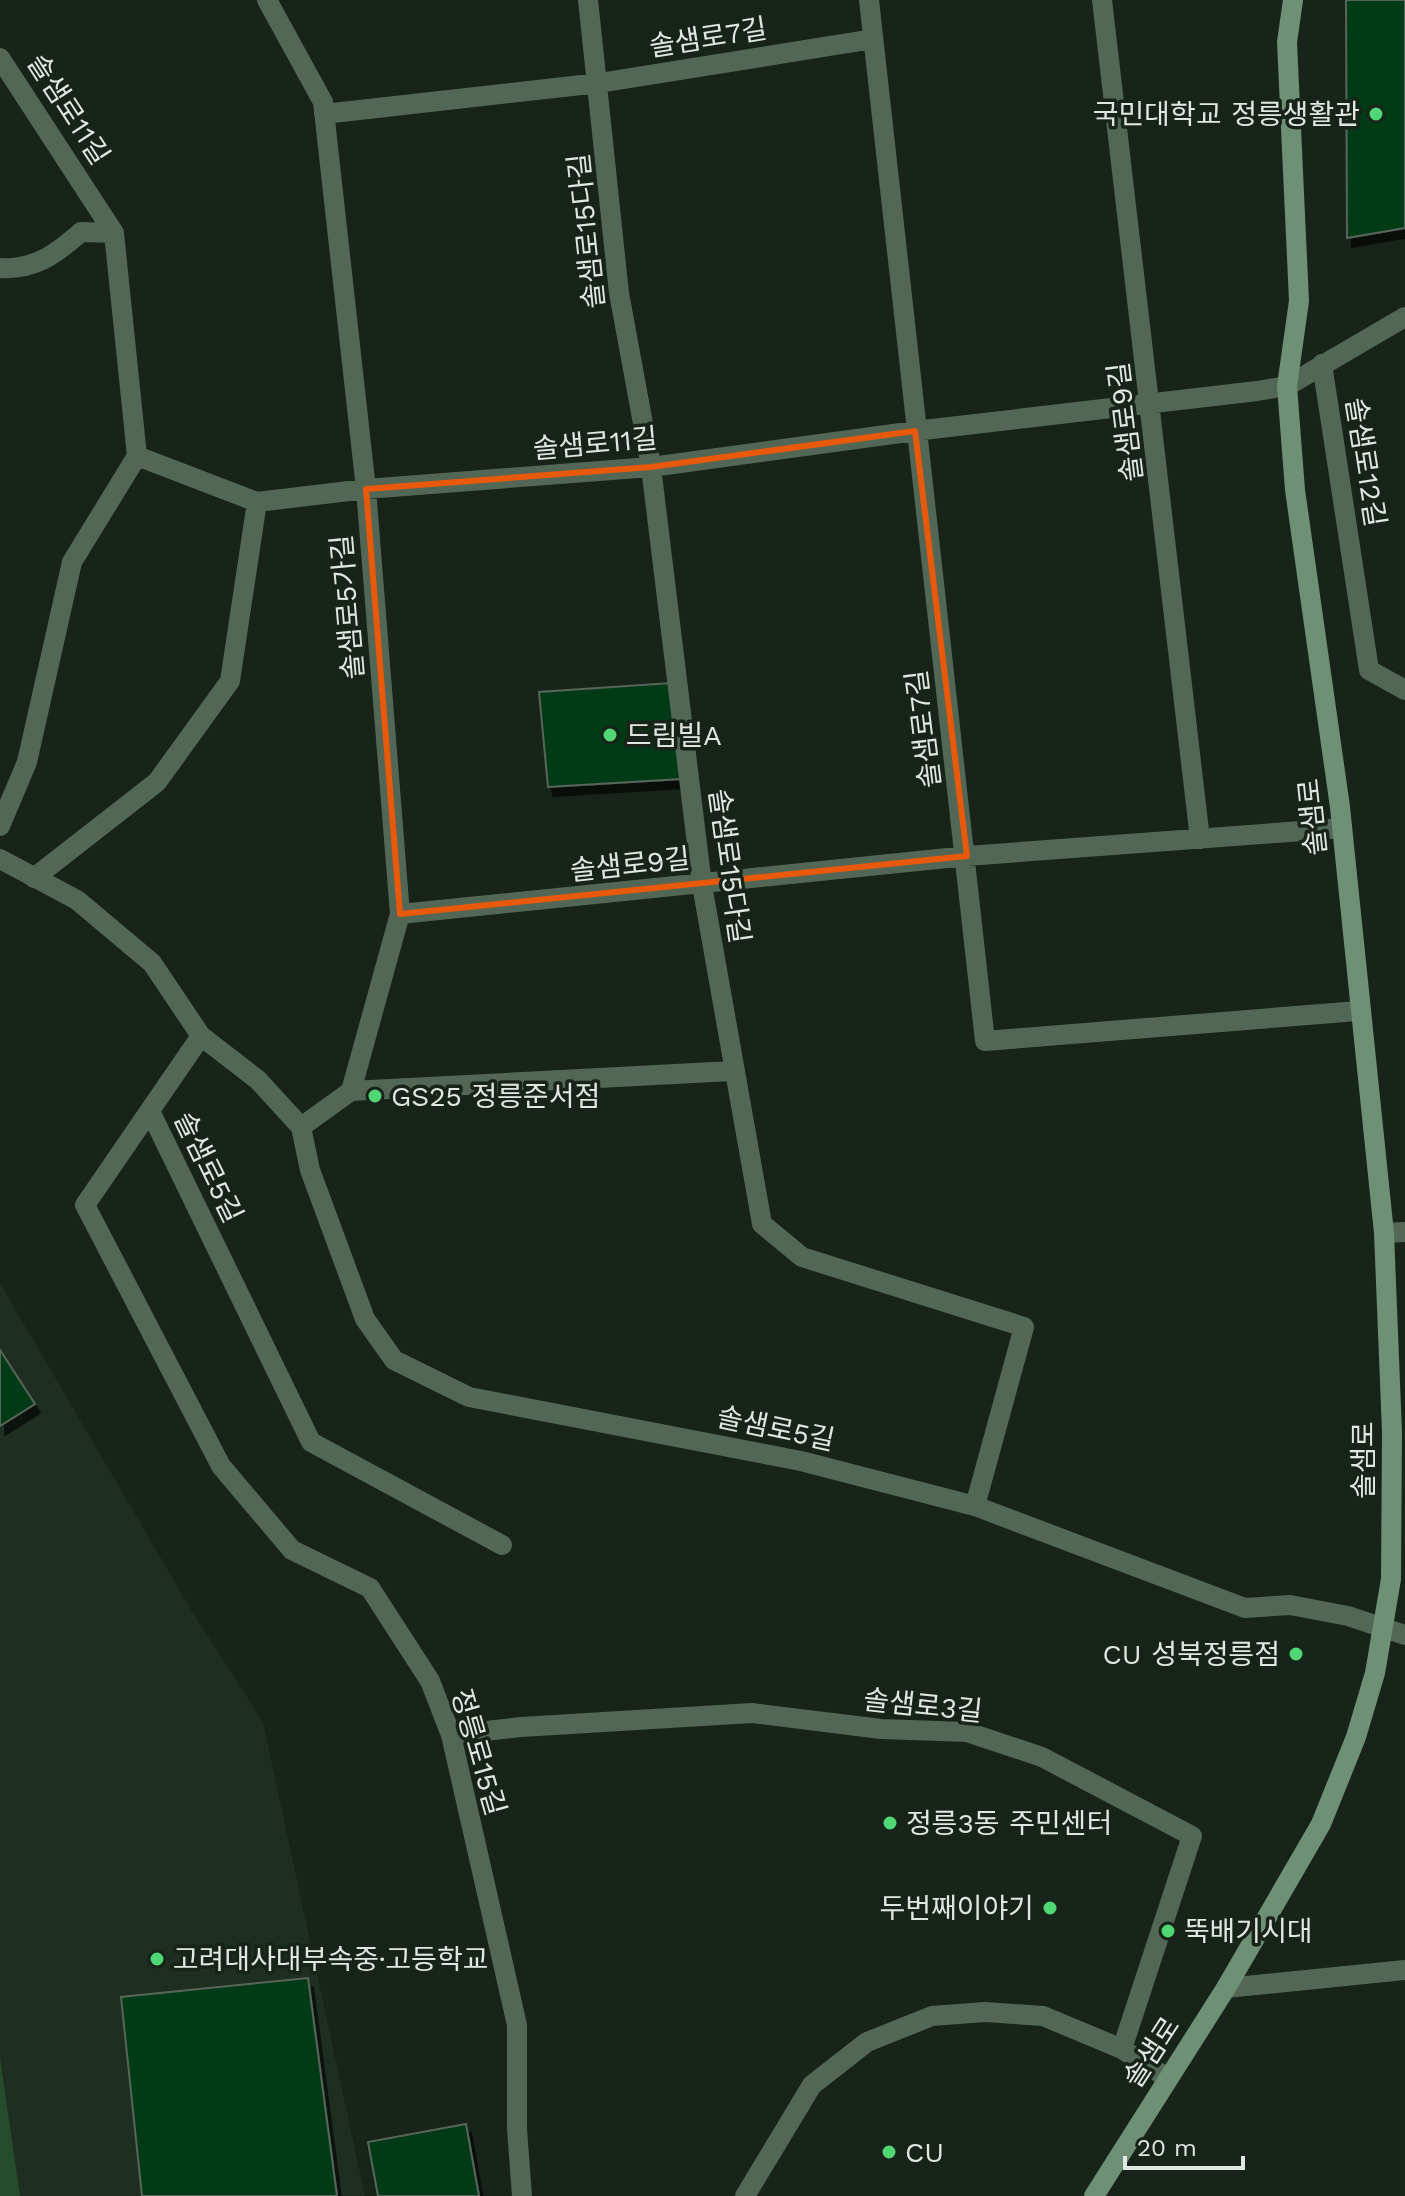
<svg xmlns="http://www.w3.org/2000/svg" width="1405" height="2196" font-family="'Work Sans','Noto Sans KR',sans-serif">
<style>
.built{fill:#1e2e21}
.green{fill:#264c2e}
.building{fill:#043b17;stroke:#58655a;stroke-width:2;filter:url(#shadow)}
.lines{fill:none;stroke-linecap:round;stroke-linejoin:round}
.minor{stroke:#526755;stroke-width:20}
.secondary{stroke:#6e9074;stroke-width:20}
.marked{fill:none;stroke:#e8590c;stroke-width:6;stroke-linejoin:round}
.poi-dot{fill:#4fd675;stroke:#182319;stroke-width:3}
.labels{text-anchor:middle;stroke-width:7;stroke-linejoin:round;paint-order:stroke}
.street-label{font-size:28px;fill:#e0e7e0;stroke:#182319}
.poi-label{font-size:28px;fill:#e0e7e0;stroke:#182319;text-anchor:start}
</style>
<defs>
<filter id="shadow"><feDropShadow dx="5" dy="9" stdDeviation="0" flood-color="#0009"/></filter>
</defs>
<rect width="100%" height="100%" fill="#182319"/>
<path class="built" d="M0,1283L193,1613L263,1722L365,2196H0Z"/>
<path class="green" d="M0,2058L20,2196H0Z"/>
<path class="building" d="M1346,0H1405V228L1347,238Z
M671,683L681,779L548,787L539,692Z
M0,1350L35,1404L0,1426Z
M308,1978L337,2196H142L121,1997Z
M466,2124L479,2196H378L368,2142Z"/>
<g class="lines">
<path class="minor" d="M267,0L323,102L366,489L400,914L351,1091
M588,0L619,293L651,467L702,885L762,1224L802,1257L1024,1327L975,1506
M869,0L985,1041L1358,1011
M1102,0L1200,839
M0,58L114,233L137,456L257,502L366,489L651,467L915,431L1257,391L1287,386L1405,317
M324,114L599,83L873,39
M0,268C35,270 56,254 81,232L114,233
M1322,364L1369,670L1405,690
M0,826L27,762L72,562L137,456
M0,859L77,900L152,963L201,1036L258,1080L301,1127L310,1170L365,1319L394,1360L469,1397L801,1461L975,1506L1245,1608L1290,1605L1348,1616L1405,1635
M34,878L157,782L230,681L257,502
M400,914L967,856L1342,828
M201,1036L85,1205L221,1466L292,1550L370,1588L430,1681L451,1735L517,2025V2129L522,2196
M150,1111L311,1442L502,1545
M301,1127L351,1091L732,1071
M1384,1233L1405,1232
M451,1735L521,1727L752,1713L881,1729L967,1732L1042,1757L1192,1836L1122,2049
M1226,1988L1405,1970
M745,2196L812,2085L867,2042L932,2016L985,2012L1043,2016L1122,2049L1166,2077"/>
<path class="secondary" d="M1094,2196L1226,1988L1321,1824L1356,1737L1375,1673L1391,1579L1392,1432L1384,1233L1340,807L1295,490L1287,386L1299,301L1287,42L1293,0"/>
</g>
<path class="marked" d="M915,431L967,856L400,914L366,489L651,467Z"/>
<g class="poi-dot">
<circle cx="1376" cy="114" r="8"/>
<circle cx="610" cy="735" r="8"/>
<circle cx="375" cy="1096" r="8"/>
<circle cx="1296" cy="1654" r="8"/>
<circle cx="890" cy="1823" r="8"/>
<circle cx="1050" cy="1908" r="8"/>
<circle cx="1168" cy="1931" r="8"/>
<circle cx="157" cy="1959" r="8"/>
<circle cx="889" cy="2152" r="8"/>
</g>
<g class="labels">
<g class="street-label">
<text transform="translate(708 37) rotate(-9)" y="10">솔샘로7길</text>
<text transform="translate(69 109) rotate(57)" y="10">솔샘로11길</text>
<text transform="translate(586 231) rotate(-96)" y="10">솔샘로15다길</text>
<text transform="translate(1125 422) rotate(-97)" y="10">솔샘로9길</text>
<text transform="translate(595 443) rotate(-5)" y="10">솔샘로11길</text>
<text transform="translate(1366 462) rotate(81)" y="10">솔샘로12길</text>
<text transform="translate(347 607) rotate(-95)" y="10">솔샘로5가길</text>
<text transform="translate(923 729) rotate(-97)" y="10">솔샘로7길</text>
<text transform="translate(1312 817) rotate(-96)" y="10">솔샘로</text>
<text transform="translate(630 864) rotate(-6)" y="10">솔샘로9길</text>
<text transform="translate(730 866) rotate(82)" y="10">솔샘로15다길</text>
<text transform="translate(209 1167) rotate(64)" y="10">솔샘로5길</text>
<text transform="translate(776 1428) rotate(12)" y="10">솔샘로5길</text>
<text transform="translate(1363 1460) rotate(-90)" y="10">솔샘로</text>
<text transform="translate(923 1705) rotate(6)" y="10">솔샘로3길</text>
<text transform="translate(479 1752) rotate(74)" y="10">정릉로15길</text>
<text transform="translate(1151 2052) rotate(-57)" y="10">솔샘로</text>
</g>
<g class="poi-label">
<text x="1360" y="124" text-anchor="end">국민대학교 정릉생활관</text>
<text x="626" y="745">드림빌A</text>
<text x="391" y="1106">GS25 정릉준서점</text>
<text x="1280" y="1664" text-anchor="end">CU 성북정릉점</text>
<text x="906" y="1833">정릉3동 주민센터</text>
<text x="1034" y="1918" text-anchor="end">두번째이야기</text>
<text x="1184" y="1941">뚝배기시대</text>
<text x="173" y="1969">고려대사대부속중·고등학교</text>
<text x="905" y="2162">CU</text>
</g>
</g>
<path d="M1125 2156v12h118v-12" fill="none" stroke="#e0e7e0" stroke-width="4"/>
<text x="1137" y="2156" font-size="24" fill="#e0e7e0" stroke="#182319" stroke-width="6" paint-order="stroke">20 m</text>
</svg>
